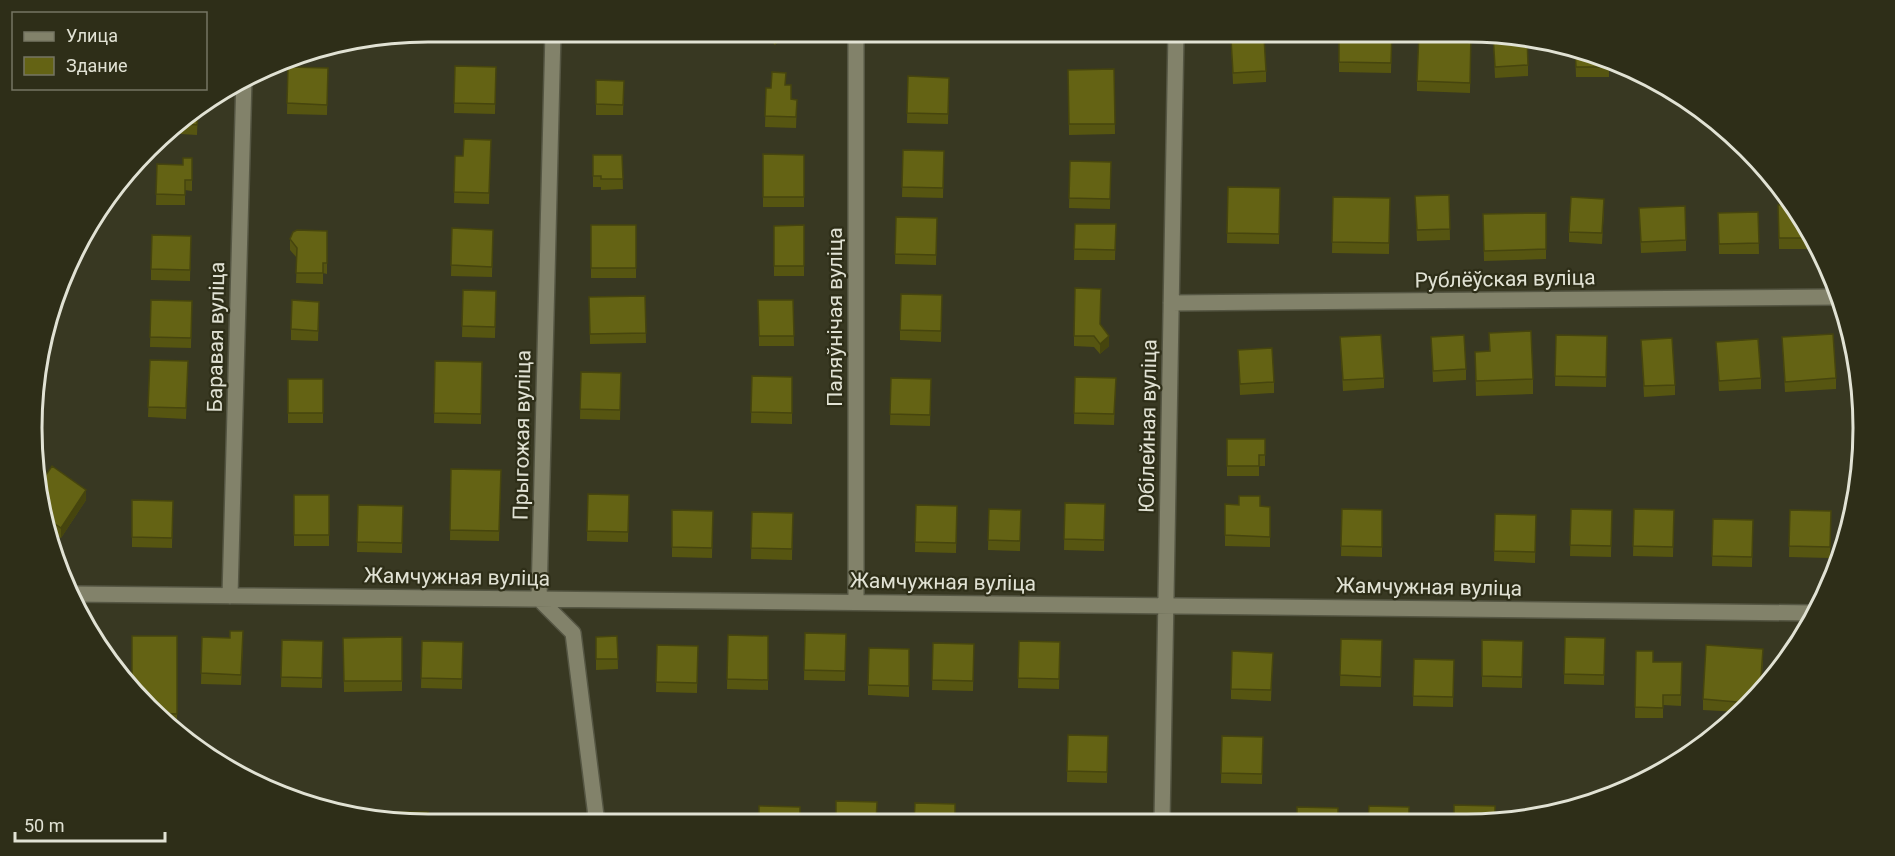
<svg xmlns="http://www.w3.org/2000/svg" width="1895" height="856" font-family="Roboto,sans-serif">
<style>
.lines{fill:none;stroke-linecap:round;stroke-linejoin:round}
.street-casing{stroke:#555643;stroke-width:18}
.street{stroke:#82826a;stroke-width:15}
.wall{fill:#565511}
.shaded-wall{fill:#46450e}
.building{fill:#646314;stroke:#46450e;stroke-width:1.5}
.labels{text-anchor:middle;stroke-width:4.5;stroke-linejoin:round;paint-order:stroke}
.street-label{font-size:21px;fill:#e1e2d4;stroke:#2e2e18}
.rim{fill:none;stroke:#e1e2d4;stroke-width:3}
</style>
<rect width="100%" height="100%" fill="#383822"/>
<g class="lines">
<g class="street-casing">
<path id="street" d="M553,32L539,599L573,633L597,824
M856,32V602
M1171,303L1840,297
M73,594L1814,613
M230,596L244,78
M1162,822L1176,32"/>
</g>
<use href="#street" class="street"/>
</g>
<path class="wall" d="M455,32H496V41L455,40Z
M592,32H631V38H592Z
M763,32H791L790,38L784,37L775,45Z
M898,32H939L938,42L898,41Z
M1339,32H1392L1391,73L1339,72Z
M1471,33L1470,93L1417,91V81Z
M1493,34L1528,65V76L1495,78Z
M1231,39L1266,71V82L1233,84Z
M1575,49L1609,59V77H1576Z
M455,66L496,67L495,114L454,113Z
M288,67L328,68L327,115L287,114Z
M1114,69L1115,134L1069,135L1068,70Z
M908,76L949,78L948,124L907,123Z
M624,81L623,115H596V104Z
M786,85L791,99L797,100L796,128L765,127L766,88H771Z
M198,107L197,135L164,133L167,130Z
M491,140L489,204L454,203L455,156H463Z
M903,150L944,151L943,198L902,197Z
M763,154L804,155V207H763Z
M593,155H622L623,189L601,190V187H593Z
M192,158V191L185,190V205H156L157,164L183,165Z
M1070,161L1111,162L1110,209L1069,208Z
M1228,187L1280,188L1279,244L1227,243Z
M1449,195L1450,240L1417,241L1415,196Z
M1333,197L1390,198L1389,254L1332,253Z
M1778,205L1796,207L1819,249H1779Z
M1639,208L1686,240V251L1641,253Z
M1604,209L1602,244L1569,242V232Z
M1758,212L1759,254H1719L1718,213Z
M1483,214L1546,249V259L1484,261Z
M896,217L937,218L936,265L895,264Z
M1075,224H1116L1115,260H1074Z
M591,225H636V278H591Z
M804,225V276H774V226Z
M452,228L493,230L492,277L451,276Z
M327,231V274L323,273V284L296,283L297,258L290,250V239Z
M191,236L190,281L151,280V269Z
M463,290L496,291L495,338L462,337Z
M942,295L941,342L900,340V330Z
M645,296L646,343L590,344L589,297Z
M151,300L192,301L191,348L150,347Z
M758,300H793L794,346H759Z
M319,312L318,341L291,340V329Z
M1100,324L1109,346L1100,354L1094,347L1074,346V336Z
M1489,333L1533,379V394L1476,396L1475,352L1489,351Z
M1556,335L1607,336L1606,387L1555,386Z
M1340,337L1384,378V388L1343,391Z
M1431,337L1466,369V380L1433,382Z
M1782,337L1836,378V389L1785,392Z
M1641,340L1675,385V395L1644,397Z
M1716,342L1761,378V389L1719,391Z
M1238,350L1274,382V393L1240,395Z
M150,360L188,361L186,419L148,417Z
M435,361L482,362L481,424L434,423Z
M581,372L621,373L620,420L580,419Z
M752,376L792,377V424L751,423Z
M1075,377L1116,378L1114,425L1074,424Z
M891,378L931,379L930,426L890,425Z
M288,379H323V423H288Z
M35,407L36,449H34L32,428Z
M1227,439H1265V466H1259V476H1227Z
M451,469L501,470L499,541L450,540Z
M588,494L629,495L628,542L587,541Z
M294,495H329V546H294Z
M86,500L61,538L49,530L39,505Z
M173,501L172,548L132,547V537Z
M1065,503L1105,504L1104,551L1064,550Z
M1225,504L1270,507V547L1225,546Z
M358,505L403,506L402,553L357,552Z
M916,505L957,506L956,553L915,552Z
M989,509L1021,510L1020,551L988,550Z
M1342,509L1382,510V557L1341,556Z
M1571,509L1612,510L1611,557L1570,556Z
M1634,509L1674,510L1673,557L1633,556Z
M672,510L713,511L712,558L672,557Z
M1790,510L1831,511L1830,558L1789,557Z
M752,512L793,513L792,560L751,559Z
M1495,514L1536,515L1535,563L1494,561Z
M1713,519L1753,520L1752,567L1712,566Z
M805,633L846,634L845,681L804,680Z
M728,635L768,636V690L727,689Z
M177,636V724H165L132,684Z
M617,636L618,669L596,670V637Z
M202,637L243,642L241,685L201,684Z
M402,637V691L344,692L343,638Z
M1565,637L1605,638L1604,685L1564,684Z
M1341,639L1382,640L1381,687L1340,686Z
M282,640L323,641L322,688L281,687Z
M1482,640L1523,641L1522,688L1482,687Z
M422,641L463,642L462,689L421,688Z
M1019,641L1060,642L1059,689L1018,688Z
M933,643L974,644L973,691L932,690Z
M657,645L698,646L697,693L656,692Z
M909,649V697L868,695V685Z
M1636,651L1653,662H1682L1681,706L1663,705V718H1635Z
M1273,653L1271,701L1231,699V689Z
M1414,659L1454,660L1453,707L1413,706Z
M1763,659L1761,690L1739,712L1703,710V699Z
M1068,735L1108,736L1107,783L1067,782Z
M1222,736L1263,737L1262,784L1221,783Z"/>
<path class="shaded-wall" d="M778,32H784V37L775,45V34Z
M1109,336V346L1100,354V344Z
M86,490V500L61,538V528Z"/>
<path class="building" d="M1339,32H1392L1391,63L1339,62Z
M1419,32L1471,33L1470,83L1417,81Z
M1493,34L1527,37L1528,65L1495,67Z
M1264,37L1266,71L1233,73L1231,39Z
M1575,49L1609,59V67H1576Z
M455,66L496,67L495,104L454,103Z
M288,67L328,68L327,105L287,103Z
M1114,69L1115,124H1069L1068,70Z
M772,72L786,73L785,85H791V99L797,100L796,117L765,116L766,88H771Z
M908,76L949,78L948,114L907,113Z
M596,80L624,81L623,105L596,104Z
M198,108L197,125L175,123Z
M464,139L491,140L489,193L454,192L455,156H463Z
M903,150L944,151L943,188L902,187Z
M763,154L804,155V197H763Z
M593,155H622L623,179H601V176H593Z
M183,158H192V180H185V195L156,194L157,164L183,165Z
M1070,161L1111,162L1110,199L1069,198Z
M1228,187L1280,188L1279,234L1227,233Z
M1449,195L1450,229L1417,230L1415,196Z
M1333,197L1390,198L1389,243L1332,242Z
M1571,197L1604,199L1602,233L1569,232Z
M1794,204L1796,207L1813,238H1779L1778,205Z
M1685,206L1686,240L1641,242L1639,208Z
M1758,212L1759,243L1719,244L1718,213Z
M1546,213V249L1484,251L1483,214Z
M896,217L937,218L936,255L895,254Z
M1075,224H1116L1115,250L1074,249Z
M591,225H636V268H591Z
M804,225V266H774V226Z
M452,228L493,230L492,267L451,265Z
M297,230L327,231V263H323V273H296L297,248L290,239L293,232Z
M152,235L191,236L190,270L151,269Z
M1075,288L1101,289L1100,324L1109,336L1100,344L1094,336H1074Z
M463,290L496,291L495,327L462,326Z
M901,294L942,295L941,331L900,330Z
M645,296L646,333L590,334L589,297Z
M151,300L192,301L191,338L150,337Z
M292,300L319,302L318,331L291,329Z
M758,300H793L794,336H759Z
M1531,331L1533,379L1476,381L1475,352L1490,351L1489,333Z
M1833,334L1836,378L1785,382L1782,337Z
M1381,335L1384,378L1343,380L1340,337Z
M1464,335L1466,369L1433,371L1431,337Z
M1556,335L1607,336L1606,377L1555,376Z
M1672,338L1675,385L1644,386L1641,340Z
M1758,339L1761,378L1719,381L1716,342Z
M1272,348L1274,382L1240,384L1238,350Z
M150,360L188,361L186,408L148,407Z
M435,361L482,362L481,414L434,413Z
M581,372L621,373L620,410L580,409Z
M752,376L792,377V413L751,412Z
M1075,377L1116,378L1114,414L1074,413Z
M891,378L931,379L930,415L890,414Z
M288,379H323V413H288Z
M34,407H35L36,439H33L32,428Z
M1227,439H1265V455H1259V466H1227Z
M52,466L86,490L61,528L43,516L39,505L37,488Z
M451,469L501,470L499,531L450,530Z
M588,494L629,495L628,532L587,531Z
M294,495H329V535H294Z
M1239,496H1260V506L1270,507V537L1225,535V504L1239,505Z
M132,500L173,501L172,538L132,537Z
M1065,503L1105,504L1104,540L1064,539Z
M358,505L403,506L402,543L357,542Z
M916,505L957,506L956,543L915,542Z
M989,509L1021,510L1020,541L988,540Z
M1342,509L1382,510V547L1341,546Z
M1571,509L1612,510L1611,546L1570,545Z
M1634,509L1674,510L1673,547L1633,546Z
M672,510L713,511L712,548L672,547Z
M1790,510L1831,511L1830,547L1789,546Z
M752,512L793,513L792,549L751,548Z
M1495,514L1536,515L1535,552L1494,551Z
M1713,519L1753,520L1752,557L1712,556Z
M230,631H243L241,675L201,673L202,637L230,638Z
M805,633L846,634L845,671L804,670Z
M728,635L768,636V680L727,679Z
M132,636H177V714L156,713L132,684Z
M617,636L618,659H596V637Z
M402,637V681H344L343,638Z
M1565,637L1605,638L1604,675L1564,674Z
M1341,639L1382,640L1381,677L1340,675Z
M282,640L323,641L322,678L281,677Z
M1482,640L1523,641L1522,677L1482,676Z
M422,641L463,642L462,679L421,678Z
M1019,641L1060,642L1059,679L1018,678Z
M933,643L974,644L973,681L932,680Z
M657,645L698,646L697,683L656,682Z
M1706,645L1763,649L1760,691L1748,703L1703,699Z
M869,648L909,649V686L868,685Z
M1232,651L1273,653L1271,690L1231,689Z
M1636,651H1653V662H1682L1681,695H1663V708L1635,707Z
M1414,659L1454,660L1453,697L1413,696Z
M1068,735L1108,736L1107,772L1067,771Z
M1222,736L1263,737L1262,774L1221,773Z
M836,801L877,802L876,823H836Z
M915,803L955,804V823H914Z
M1454,805L1495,806V821H1454Z
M759,806L800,807V823H759Z
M1369,806L1409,807V821L1368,822Z
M1297,807L1338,808V822H1297Z
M1528,808L1564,809L1527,819Z
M329,810H354V817H350Z
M388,812H428V824L387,820Z
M695,816L736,817V824H695Z
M1002,816L1042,818V823H1002Z"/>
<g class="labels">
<g class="street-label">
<text transform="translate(1505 279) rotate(-1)" y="7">Рублёўская вуліца</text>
<text transform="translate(835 317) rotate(-90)" y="7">Паляўнічая вуліца</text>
<text transform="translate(216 337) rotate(-89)" y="7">Баравая вуліца</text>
<text transform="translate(1148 426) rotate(-89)" y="7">Юбілейная вуліца</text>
<text transform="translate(522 435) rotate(-89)" y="7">Прыгожая вуліца</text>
<text transform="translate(457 577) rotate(1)" y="7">Жамчужная вуліца</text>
<text transform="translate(943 582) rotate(1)" y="7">Жамчужная вуліца</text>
<text transform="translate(1429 587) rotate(1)" y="7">Жамчужная вуліца</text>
</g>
</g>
<path d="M0 0H1895V856H0ZM428 42H1467A386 386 0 0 1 1853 428V428A386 386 0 0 1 1467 814H428A386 386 0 0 1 42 428V428A386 386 0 0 1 428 42Z" fill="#2e2e18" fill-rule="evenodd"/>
<path class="rim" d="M428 42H1467A386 386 0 0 1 1853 428V428A386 386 0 0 1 1467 814H428A386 386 0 0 1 42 428V428A386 386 0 0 1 428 42Z"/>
<rect x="12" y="12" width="195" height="78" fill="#2e2e18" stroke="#767663" stroke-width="1.5"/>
<rect x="24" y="32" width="30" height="9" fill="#82826a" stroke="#767663" stroke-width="1.5"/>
<text x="66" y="42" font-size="18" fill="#e1e2d4">Улица</text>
<rect x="24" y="57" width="30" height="18" fill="#646314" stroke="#767663" stroke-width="1.5"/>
<text x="66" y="72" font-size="18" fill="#e1e2d4">Здание</text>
<path d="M15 832v9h150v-9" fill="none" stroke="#e1e2d4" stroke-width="3"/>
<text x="24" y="832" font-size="18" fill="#e1e2d4" stroke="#2e2e18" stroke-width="4.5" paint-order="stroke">50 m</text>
</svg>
